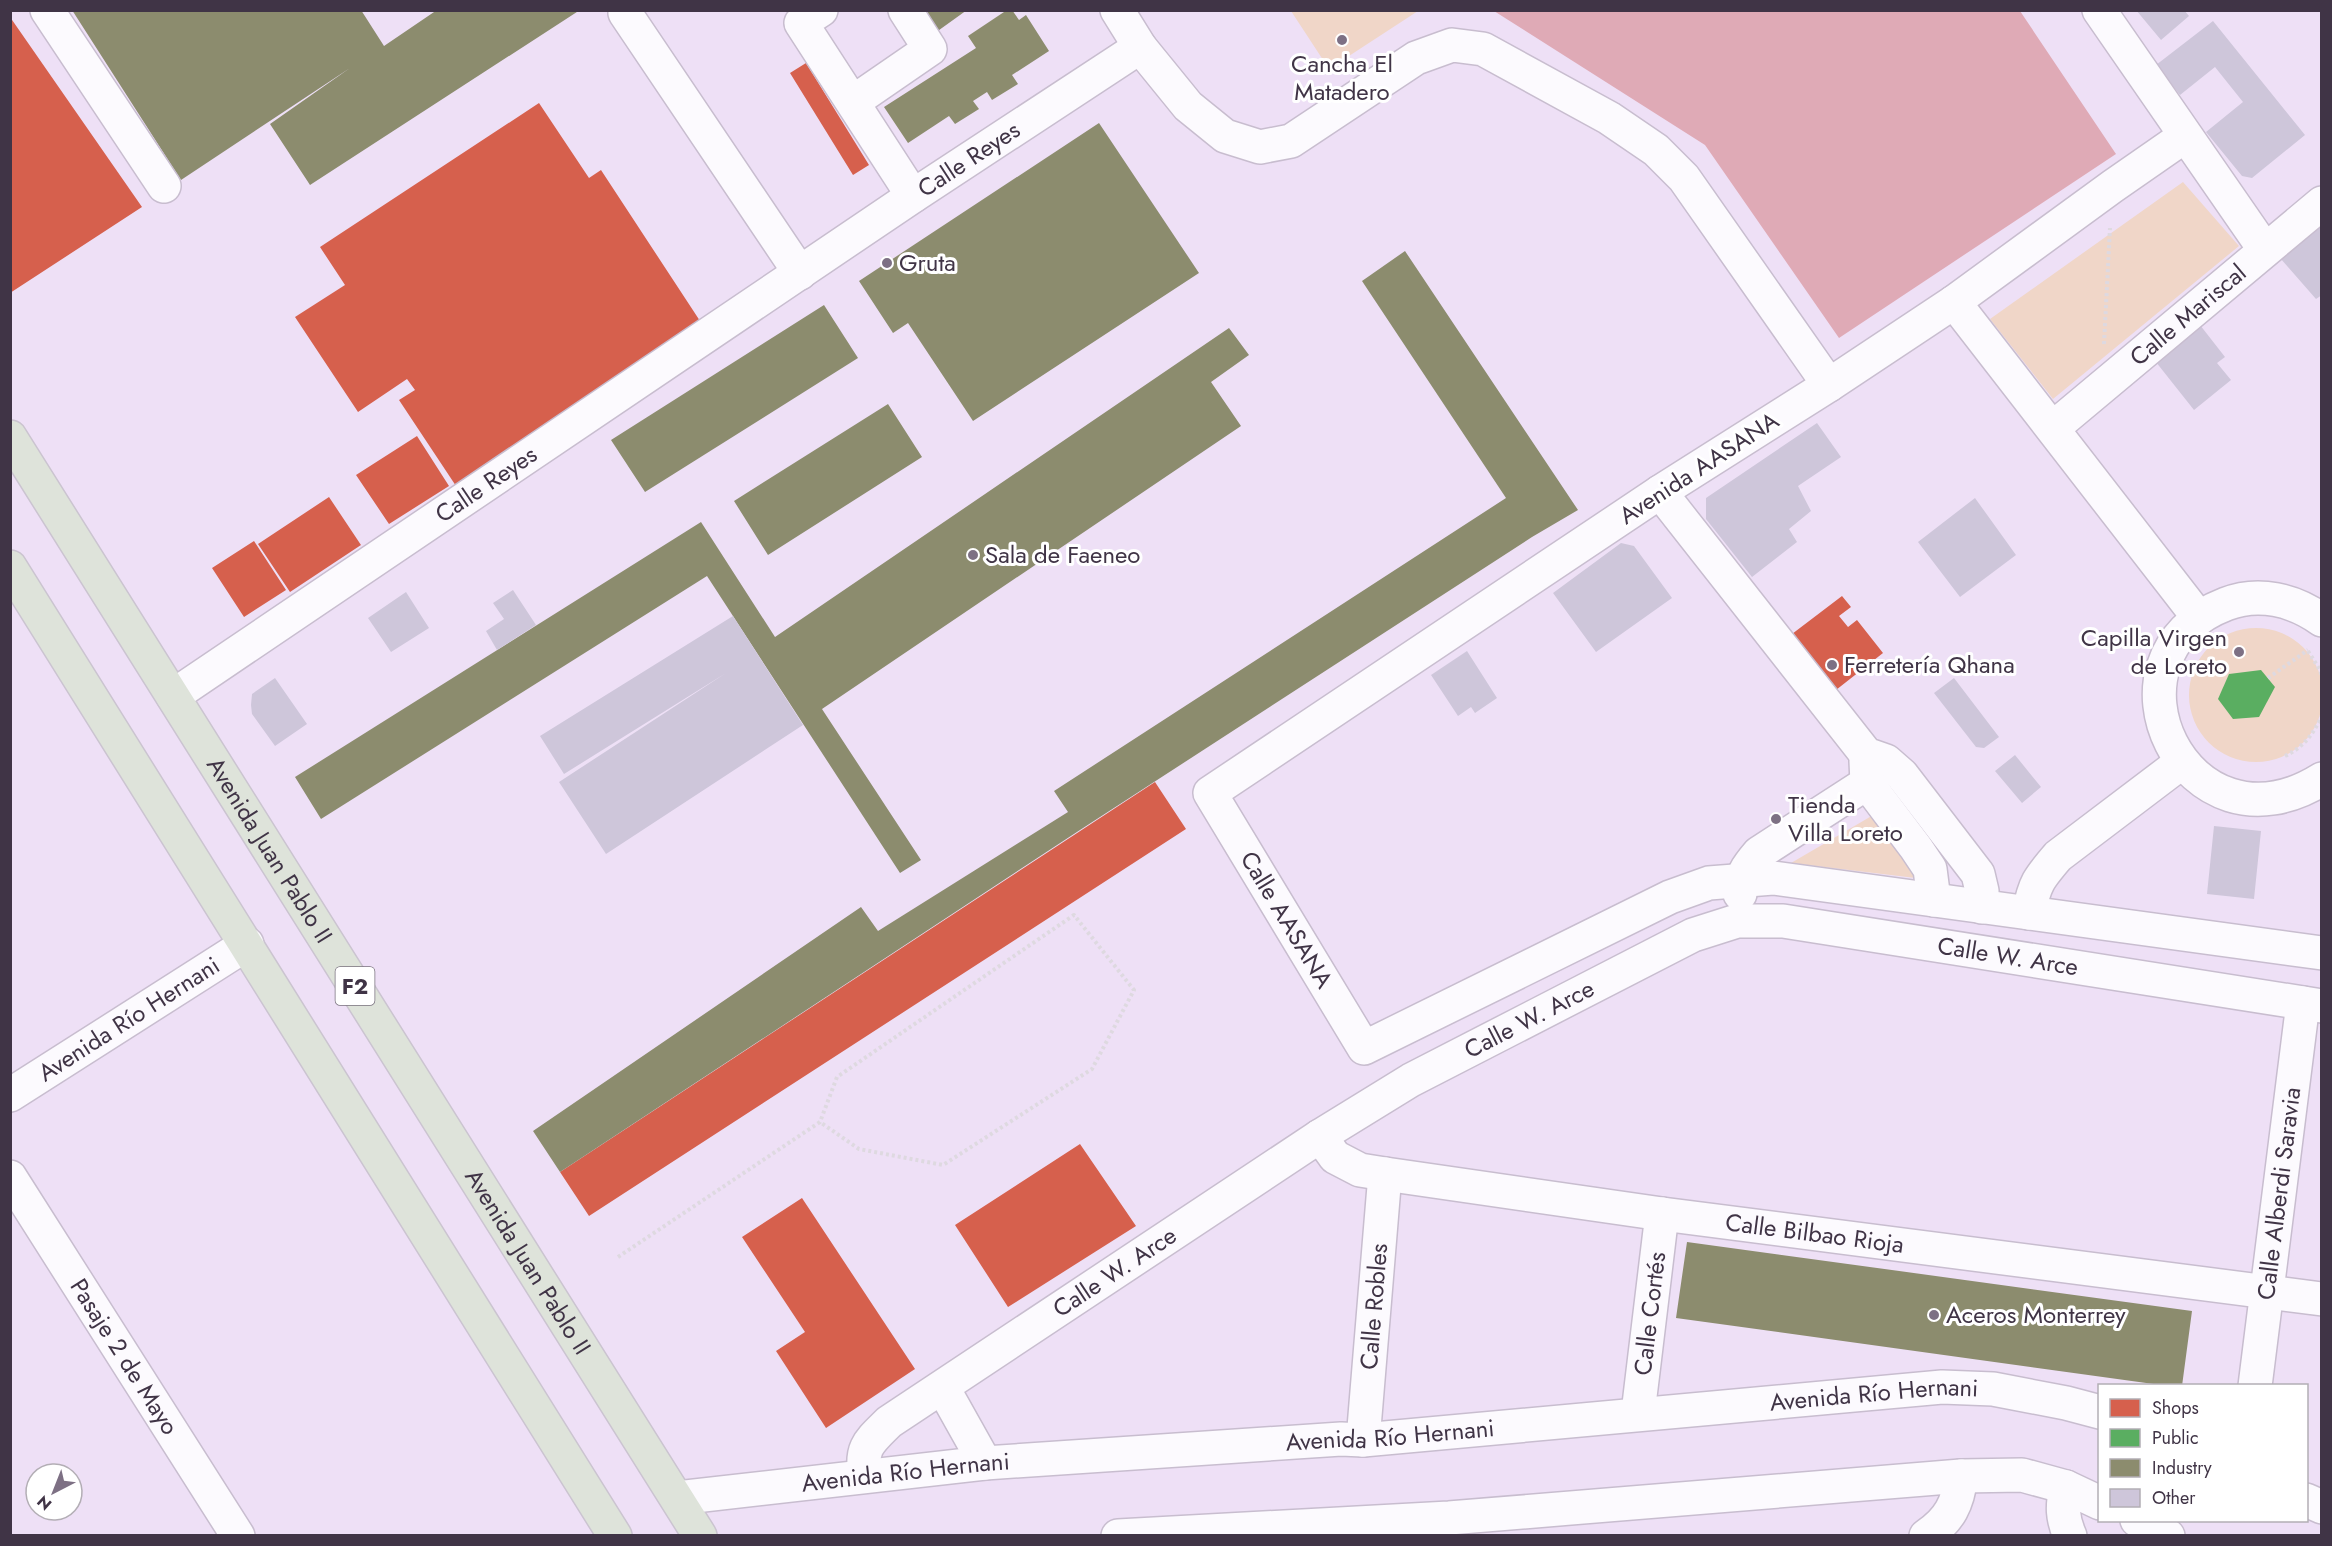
<svg xmlns="http://www.w3.org/2000/svg" width="2332" height="1546" font-family="Jost,sans-serif">
<style>
.green{fill:#f0d6c8}
.water{fill:#dfaab6}
.shops{fill:#d6604d}
.public{fill:#5aae61}
.industry{fill:#8c8c6e}
.building{fill:#cec6da}
.lines{fill:none;stroke-linecap:round;stroke-linejoin:round}
.minor-casing{stroke:#c8bdcf;stroke-width:36}
.highway-casing{stroke:#cbc4d0;stroke-width:36}
.path{stroke:#ded9e0;stroke-width:4;stroke-dasharray:3 3;stroke-linecap:butt}
.minor{stroke:#fcfafe;stroke-width:33}
.highway{stroke:#dee3da;stroke-width:33}
.poi-dot{fill:#7d7084;stroke:#fff;stroke-width:2}
.labels{text-anchor:middle;stroke-width:6;stroke-linejoin:round;paint-order:stroke}
.shield{fill:#fff;stroke:#79717e;stroke-width:1.5}
.shield-label{font-size:22px;font-weight:bold;fill:#403446}
.poi-label{font-size:24px;fill:#403446;stroke:#fff;text-anchor:start}
.street-label{font-size:24px;fill:#403446;stroke:#fff}
</style>
<rect width="100%" height="100%" fill="#eee0f6"/>
<path class="green" d="M1291,11H1418L1329,69Z
M2183,182L2239,246L2053,399L1990,319Z
M2189 695a67 67 0 1 1 134 0a67 67 0 1 1-134 0Z
M1875,814L1924,879L1791,863Z"/>
<path class="water" d="M1494,11H2020L2116,154L1839,338L1705,145Z"/>
<path class="shops" d="M10,17L142,207L10,293Z
M806,63L869,165L853,175L790,73Z
M539,103L589,178L601,170L702,324L456,486L399,400L415,390L407,379L358,412L295,317L345,285L320,247Z
M417,436L449,486L389,524L356,475Z
M329,497L361,545L290,592L258,544Z
M254,541L286,590L244,617L212,568Z
M1842,596L1851,607L1839,616L1848,627L1857,620L1883,653L1836,690L1792,634Z
M1155,782L1186,829L589,1216L560,1172Z
M1080,1144L1136,1226L1008,1307L955,1225Z
M802,1198L915,1369L826,1428L776,1351L805,1332L742,1237Z"/>
<path class="public" d="M2261,670L2275,687L2259,717L2233,719L2218,699L2229,674Z"/>
<path class="industry" d="M72,10H361L384,46L437,10H580L310,185L270,124L350,68L181,180Z
M909,10H967L928,38Z
M1007,10H1012L1019,20L1026,15L1049,51L1012,75L1018,84L992,100L987,92L973,101L979,109L955,124L949,116L908,143L884,107L976,48L968,36Z
M1099,123L1199,273L973,421L908,323L893,333L859,281Z
M1405,251L1578,510L1532,537L1080,830L560,1172L533,1131L861,907L878,931L1068,812L1054,791L1506,498L1362,281Z
M824,305L858,358L645,492L611,440Z
M1229,328L1249,355L1211,382L1241,426L822,709L921,860L900,873L707,576L321,819L295,777L701,522L775,637Z
M888,404L922,457L768,555L734,501Z
M1687,1242L2192,1311L2182,1386H2168L1676,1318Z"/>
<path class="building" d="M2136,10H2184L2189,16L2161,40Z
M2213,21L2305,135L2252,178L2242,176L2206,132L2243,102L2215,67L2180,95L2156,65Z
M2322,208V295L2316,299L2273,250Z
M2193,316L2225,357L2217,363L2231,380L2194,410L2148,352Z
M1817,423L1841,457L1798,486L1811,511L1789,529L1797,542L1752,577L1706,519V498Z
M1975,498L2016,555L1960,597L1918,542Z
M1621,543L1634,546L1672,598L1596,652L1553,593Z
M513,590L536,625L497,650L486,631L504,619L493,603Z
M406,592L429,628L391,652L368,618Z
M733,616L803,725L606,854L559,782L726,673L564,774L540,736Z
M1467,651L1497,698L1475,713L1471,707L1458,716L1431,675Z
M275,678L307,724L275,746L252,714L251,705L252,694Z
M1954,678L1999,737L1984,748L1976,747L1934,693Z
M2015,755L2041,787L2022,803L1995,771Z
M2214,826L2261,831L2254,899L2207,894Z"/>
<g class="lines">
<g class="minor-casing">
<g id="minor">
<path d="M47,10L164,186"/>
<path d="M821,10L801,23L913,196"/>
<path d="M1117,10L1140,47L1188,106L1225,136L1260,147L1291,141L1416,58L1452,45L1483,49L1609,118L1656,150L1684,178L1829,385"/>
<path d="M2099,10L2265,250"/>
<path d="M625,13L800,273"/>
<path d="M853,102L930,49L905,10"/>
<path id="s1" d="M2185,136L2113,186L1954,302L1829,385L1660,492L1210,793L1364,1048L1670,897L1709,883L1773,878L2322,953"/>
<path d="M1954,302L2199,618"/>
<path id="s2" d="M2053,428L2322,203"/>
<path d="M1660,492L1866,754L1886,761L1902,775L1978,874L1982,891V907"/>
<path d="M2322,620C2294,600 2259,591 2226,604C2088,657 2186,864 2322,779"/>
<path id="s3" d="M173,696L913,196L1140,47"/>
<path d="M1866,761L1867,783L1916,848L1930,869L1934,900"/>
<path d="M1740,894C1741,875 1747,867 1759,853L1867,783"/>
<path d="M2029,913C2034,884 2039,878 2058,856L2182,762"/>
<path id="s4" d="M10,1095L247,944"/>
<path id="s5" d="M1320,1136L1335,1157L1360,1170L1385,1174L1662,1214L2322,1299"/>
<path id="s6" d="M10,1177L238,1536"/>
<path id="s7" d="M2255,1386L2303,1003"/>
<path d="M943,1388L985,1463"/>
<path id="s8" d="M1638,1413L1662,1214"/>
<path id="s9" d="M1363,1440L1385,1174"/>
<path id="s10" d="M865,1476C860,1447 870,1441 889,1422L1320,1136L1411,1080L1693,935L1737,921H1783L2322,1006"/>
<path d="M2066,1487C2062,1506 2062,1518 2070,1536"/>
<path id="s11" d="M677,1498L985,1463L1341,1439L1363,1440L1942,1387L1993,1389L2066,1403L2100,1412"/>
<path d="M2306,1500L2322,1507"/>
<path d="M2137,1520L2168,1536"/>
<path d="M1118,1536L1449,1518L1961,1476L2022,1475L2066,1487L2100,1503"/>
<path d="M1926,1536C1950,1520 1958,1503 1961,1476"/>
</g>
</g>
<g class="highway-casing">
<g id="highway">
<path id="s12" d="M10,437L700,1536"/>
<path d="M10,567L615,1536"/>
</g>
</g>
<path class="path" d="M2104,344L2110,228
M2308,651L2320,670L2322,677
M2268,678L2308,650
M2285,756C2304,747 2313,734 2322,716
M618,1257L820,1122L837,1077L1074,915L1134,990L1092,1069L943,1165L859,1149L820,1122"/>
<use href="#minor" class="minor"/>
<use href="#highway" class="highway"/>
</g>
<g class="poi-dot">
<circle cx="1342" cy="40" r="6"/>
<circle cx="887" cy="263" r="6"/>
<circle cx="973" cy="555" r="6"/>
<circle cx="2239" cy="652" r="6"/>
<circle cx="1832" cy="665" r="6"/>
<circle cx="1776" cy="819" r="6"/>
<circle cx="1934" cy="1315" r="6"/>
</g>
<g class="labels">
<rect class="shield" x="335.5" y="967" width="39" height="38" rx="4.5"/>
<g class="shield-label">
<text x="355" y="994">F2</text>
</g>
<g class="poi-label">
<text x="1342" y="72" text-anchor="middle">Cancha El<tspan x="1342" dy="28">Matadero</tspan></text>
<text x="899" y="271">Gruta</text>
<text x="985" y="563">Sala de Faeneo</text>
<text x="2227" y="646" text-anchor="end">Capilla Virgen<tspan x="2227" dy="28">de Loreto</tspan></text>
<text x="1844" y="673">Ferretería Qhana</text>
<text x="1788" y="813">Tienda<tspan x="1788" dy="28">Villa Loreto</tspan></text>
<text x="1946" y="1323">Aceros Monterrey</text>
</g>
<g class="street-label">
<text dy="8" stroke="none"><textPath href="#s3" startOffset="960">Calle Reyes</textPath></text>
<text dy="8" stroke="none"><textPath href="#s2" startOffset="176">Calle Mariscal</textPath></text>
<text transform="translate(1699 468) rotate(-33)" y="8">Avenida AASANA</text>
<text dy="8" stroke="none"><textPath href="#s3" startOffset="378">Calle Reyes</textPath></text>
<text dy="8" stroke="none"><textPath href="#s12" startOffset="488">Avenida Juan Pablo II</textPath></text>
<text dy="8" stroke="none"><textPath href="#s1" startOffset="1324">Calle AASANA</textPath></text>
<text dy="8" stroke="none"><textPath href="#s10" startOffset="1324">Calle W. Arce</textPath></text>
<text dy="8" stroke="none"><textPath href="#s10" startOffset="820">Calle W. Arce</textPath></text>
<text dy="8" stroke="none"><textPath href="#s4" startOffset="141">Avenida Río Hernani</textPath></text>
<text dy="8" stroke="none"><textPath href="#s7" startOffset="194">Calle Alberdi Saravia</textPath></text>
<text dy="8" stroke="none"><textPath href="#s5" startOffset="513">Calle Bilbao Rioja</textPath></text>
<text dy="8" stroke="none"><textPath href="#s12" startOffset="974">Avenida Juan Pablo II</textPath></text>
<text dy="8" stroke="none"><textPath href="#s10" startOffset="334">Calle W. Arce</textPath></text>
<text dy="8" stroke="none"><textPath href="#s9" startOffset="134">Calle Robles</textPath></text>
<text dy="8" stroke="none"><textPath href="#s8" startOffset="100">Calle Cortés</textPath></text>
<text dy="8" stroke="none"><textPath href="#s6" startOffset="213">Pasaje 2 de Mayo</textPath></text>
<text dy="8" stroke="none"><textPath href="#s11" startOffset="1202">Avenida Río Hernani</textPath></text>
<text dy="8" stroke="none"><textPath href="#s11" startOffset="716">Avenida Río Hernani</textPath></text>
<text dy="8" stroke="none"><textPath href="#s11" startOffset="230">Avenida Río Hernani</textPath></text>
</g>
</g>
<rect width="2332" height="1546" fill="none" stroke="#403446" stroke-width="24"/>
<rect x="2098" y="1384" width="210" height="138" fill="#ffffff" stroke="#b3aeb5" stroke-width="1.5"/>
<rect x="2110" y="1399" width="30" height="18" fill="#d6604d" stroke="#b3aeb5" stroke-width="1.5"/>
<text x="2152" y="1414" font-size="18" fill="#403446">Shops</text>
<rect x="2110" y="1429" width="30" height="18" fill="#5aae61" stroke="#b3aeb5" stroke-width="1.5"/>
<text x="2152" y="1444" font-size="18" fill="#403446">Public</text>
<rect x="2110" y="1459" width="30" height="18" fill="#8c8c6e" stroke="#b3aeb5" stroke-width="1.5"/>
<text x="2152" y="1474" font-size="18" fill="#403446">Industry</text>
<rect x="2110" y="1489" width="30" height="18" fill="#cec6da" stroke="#b3aeb5" stroke-width="1.5"/>
<text x="2152" y="1504" font-size="18" fill="#403446">Other</text>
<g transform="translate(54 1492) rotate(222)"><circle r="28" fill="#ffffff" stroke="#b3aeb5" stroke-width="1.5"/>
<path d="M0-4.5L10 22L0 15L-10 22Z" fill="#7d7084"/>
<text y="-9" font-size="16" font-weight="bold" text-anchor="middle" fill="#403446">N</text>
</g>
</svg>
